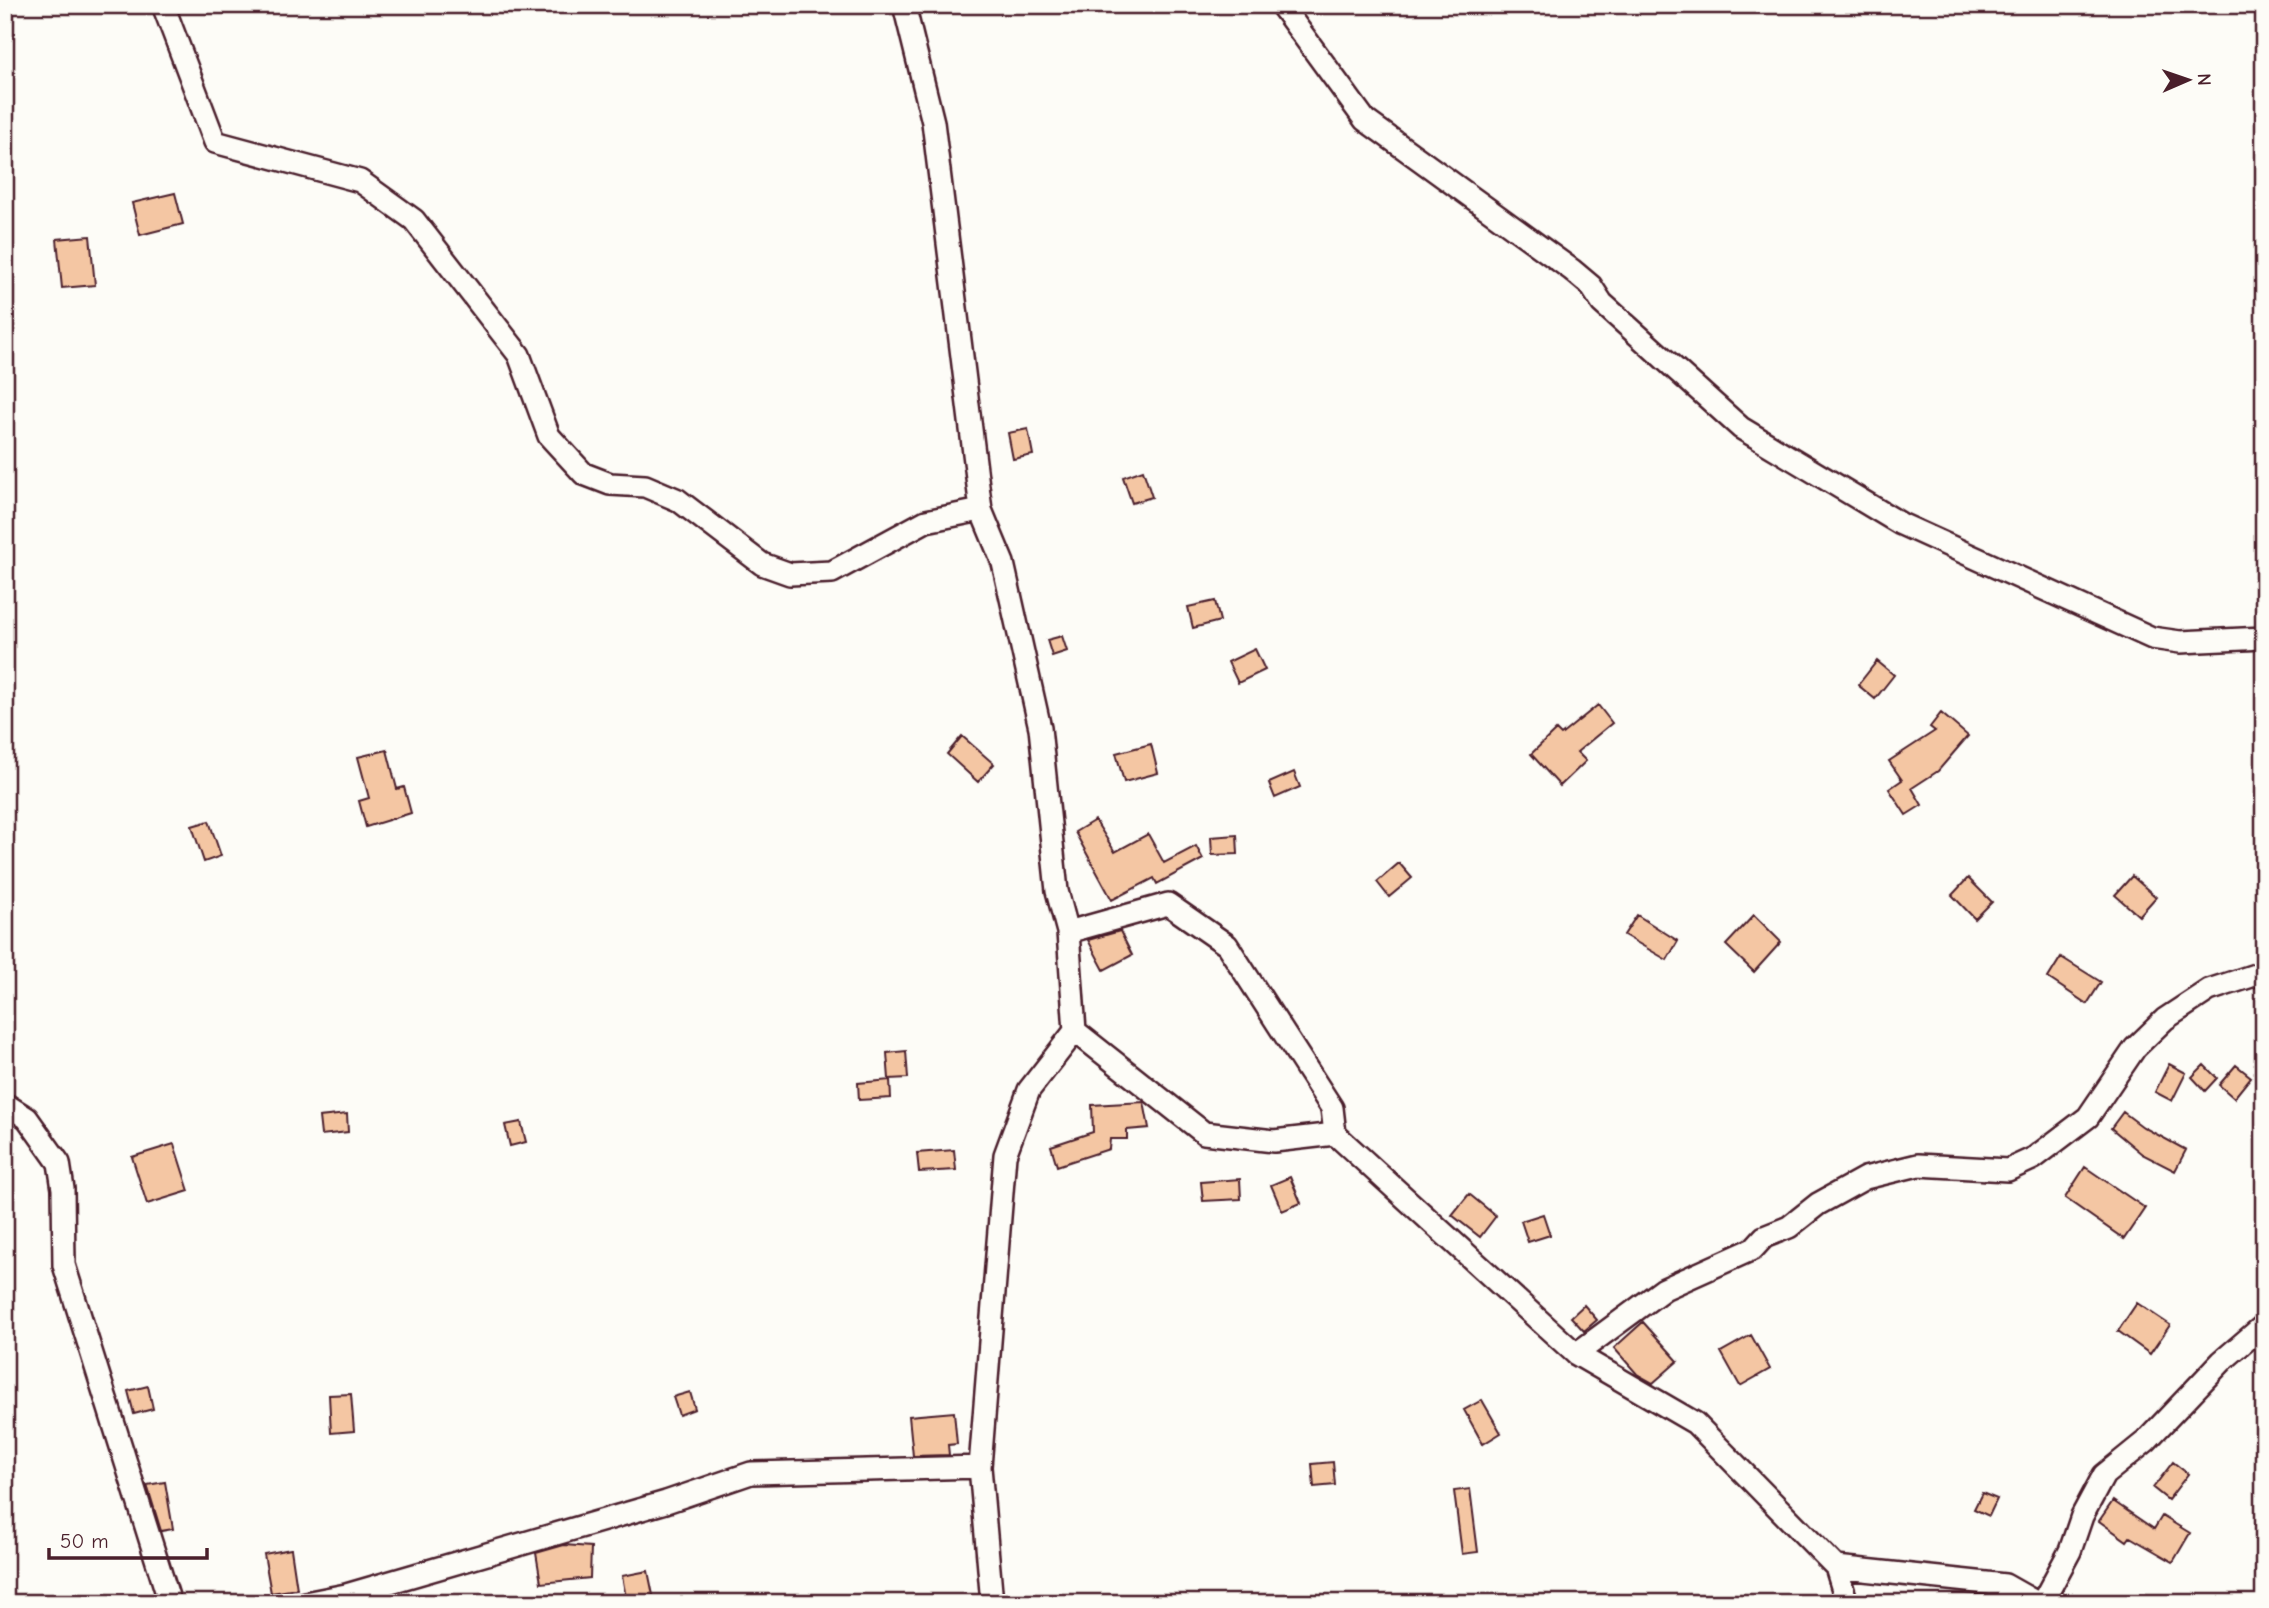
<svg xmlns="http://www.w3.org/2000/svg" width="2269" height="1608" font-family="'Comic Neue',sans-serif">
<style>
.building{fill:#f4c6a3;stroke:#4a1f2b;stroke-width:2}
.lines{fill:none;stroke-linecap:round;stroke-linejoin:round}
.minor-casing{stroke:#4a1f2b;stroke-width:26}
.minor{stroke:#fdfcf7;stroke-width:21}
</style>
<rect width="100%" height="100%" fill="#fdfcf7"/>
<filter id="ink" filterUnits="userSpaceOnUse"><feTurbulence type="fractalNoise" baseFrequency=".0143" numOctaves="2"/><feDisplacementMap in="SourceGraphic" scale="14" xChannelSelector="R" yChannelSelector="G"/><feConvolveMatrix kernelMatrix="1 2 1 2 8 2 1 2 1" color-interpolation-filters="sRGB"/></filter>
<g filter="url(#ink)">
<path class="building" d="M175,193L183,224L140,235L132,203Z
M90,236L95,285L62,288L57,239Z
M1028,429L1033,455L1013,459L1008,433Z
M1143,470L1152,497L1132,503L1123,477Z
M1215,601L1220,621L1193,628L1188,607Z
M1062,636L1067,651L1052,656L1047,640Z
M1255,649L1265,670L1238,683L1228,662Z
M1877,661L1894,675L1875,699L1858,685Z
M1598,705L1612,723L1577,752L1586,761L1560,786L1531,754L1556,730L1561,735Z
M1941,713L1968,736L1938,771L1912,788L1922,805L1906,815L1889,789L1902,780L1889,761L1935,731L1930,727Z
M962,736L994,764L978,782L947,754Z
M1151,744L1158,773L1124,782L1116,753Z
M387,750L397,789L404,787L411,813L366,827L359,801L369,798L358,757Z
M1294,772L1300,787L1275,798L1269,783Z
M1095,820L1115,852L1148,834L1164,863L1196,846L1203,859L1157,884L1154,878L1112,900L1075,832Z
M209,821L221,856L204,862L192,826Z
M1237,835L1238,854L1212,855L1211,837Z
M1399,863L1412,878L1389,897L1377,882Z
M2132,876L2156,897L2139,916L2115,895Z
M1968,878L1992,902L1975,919L1952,895Z
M1637,915L1678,941L1667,960L1624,935Z
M1754,915L1781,942L1754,972L1726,945Z
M1120,931L1132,955L1104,970L1088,940Z
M2061,957L2101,982L2087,1004L2048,978Z
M906,1051L908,1078L889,1079L887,1053Z
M2169,1064L2186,1073L2172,1101L2155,1092Z
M2204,1065L2217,1078L2205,1091L2192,1077Z
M2236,1065L2251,1077L2234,1098L2219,1085Z
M890,1080L891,1098L859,1100L858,1083Z
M1144,1102L1149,1128L1127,1130V1139H1110L1109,1149L1057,1166L1051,1146L1093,1132L1092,1105Z
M2123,1112L2143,1127L2186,1150L2175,1171L2142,1154L2111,1128Z
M347,1114L348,1132L321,1135L319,1117Z
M521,1122L526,1142L510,1146L505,1125Z
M174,1144L189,1191L147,1204L132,1157Z
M954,1150L956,1170L919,1172L917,1153Z
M2085,1167L2145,1208L2124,1239L2065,1198Z
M1290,1177L1301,1203L1282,1211L1271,1185Z
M1240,1179L1241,1199L1203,1201L1201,1182Z
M1469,1194L1496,1216L1480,1237L1452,1215Z
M1543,1214L1550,1235L1528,1242L1521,1221Z
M2137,1303L2170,1325L2150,1354L2118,1331Z
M1584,1305L1597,1320L1584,1331L1571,1317Z
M1643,1322L1678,1361L1653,1383L1637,1374L1614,1348Z
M1751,1335L1770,1369L1740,1386L1721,1352Z
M148,1386L153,1409L134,1414L128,1391Z
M690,1392L695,1409L679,1415L673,1397Z
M351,1394L354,1431L331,1433L329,1395Z
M1482,1400L1501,1433L1483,1444L1464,1410Z
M954,1412L957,1444L948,1445L949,1455L913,1456L909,1416Z
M1333,1462L1335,1485L1314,1487L1312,1464Z
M2173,1462L2188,1474L2168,1500L2153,1488Z
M165,1482L173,1529L161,1531L147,1485Z
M1470,1489L1478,1552L1462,1554L1454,1491Z
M1982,1493L1997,1499L1989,1516L1974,1509Z
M2113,1501L2154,1529L2162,1516L2190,1533L2173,1562L2130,1537L2127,1541L2099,1521Z
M564,1545L591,1547L590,1578L541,1583L536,1553Z
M291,1549L297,1589L271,1593L264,1554Z
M648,1571L654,1600L627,1603L622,1576Z"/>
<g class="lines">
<g class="minor-casing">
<path id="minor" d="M163,5L215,142L360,181L414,220L519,355L549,436L584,474L610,484L645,486L678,500L762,564L790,574L832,572L926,521L981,510
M904,5L933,122L981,510L1003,563L1040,728L1057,891L1068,932L1075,1031L1029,1090L1005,1155L980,1467L992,1603
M1281,5L1365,120L1572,270L1591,286L1602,303L1741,428L1901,524L2152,638L2180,642L2264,638
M1068,932L1168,904L1227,945L1332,1108L1335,1134L1576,1354L1695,1423L1836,1567L2005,1585L2037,1603
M1075,1031L1204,1133L1274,1141L1335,1134
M5,1104L27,1118L59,1163L63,1189L64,1265L170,1603
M1576,1354L1664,1289L1753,1249L1764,1237L1789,1227L1818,1204L1865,1178L1918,1165L2008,1170L2034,1158L2088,1117L2135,1048L2165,1019L2209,990L2264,972
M1836,1567L1847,1603
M305,1603L346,1595L666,1502L751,1473L980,1467
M2042,1603L2070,1551L2082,1516L2104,1475L2146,1441L2222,1361L2264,1325"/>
</g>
<use href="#minor" class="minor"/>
</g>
</g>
<rect width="2269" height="1608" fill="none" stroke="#fdfcf7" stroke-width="28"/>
<rect x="14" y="14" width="2241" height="1580" fill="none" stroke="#4a1f2b" stroke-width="2.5" filter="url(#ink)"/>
<g transform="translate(2188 80) rotate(88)" stroke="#fdfcf7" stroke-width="5" paint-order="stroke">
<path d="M0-5L12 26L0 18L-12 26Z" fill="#4a1f2b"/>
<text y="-10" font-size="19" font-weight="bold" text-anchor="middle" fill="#4a1f2b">N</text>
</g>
<path d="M49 1548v10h158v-10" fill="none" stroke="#4a1f2b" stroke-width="3.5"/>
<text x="60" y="1548" font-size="21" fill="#4a1f2b" stroke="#fdfcf7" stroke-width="5" paint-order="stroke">50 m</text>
</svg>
